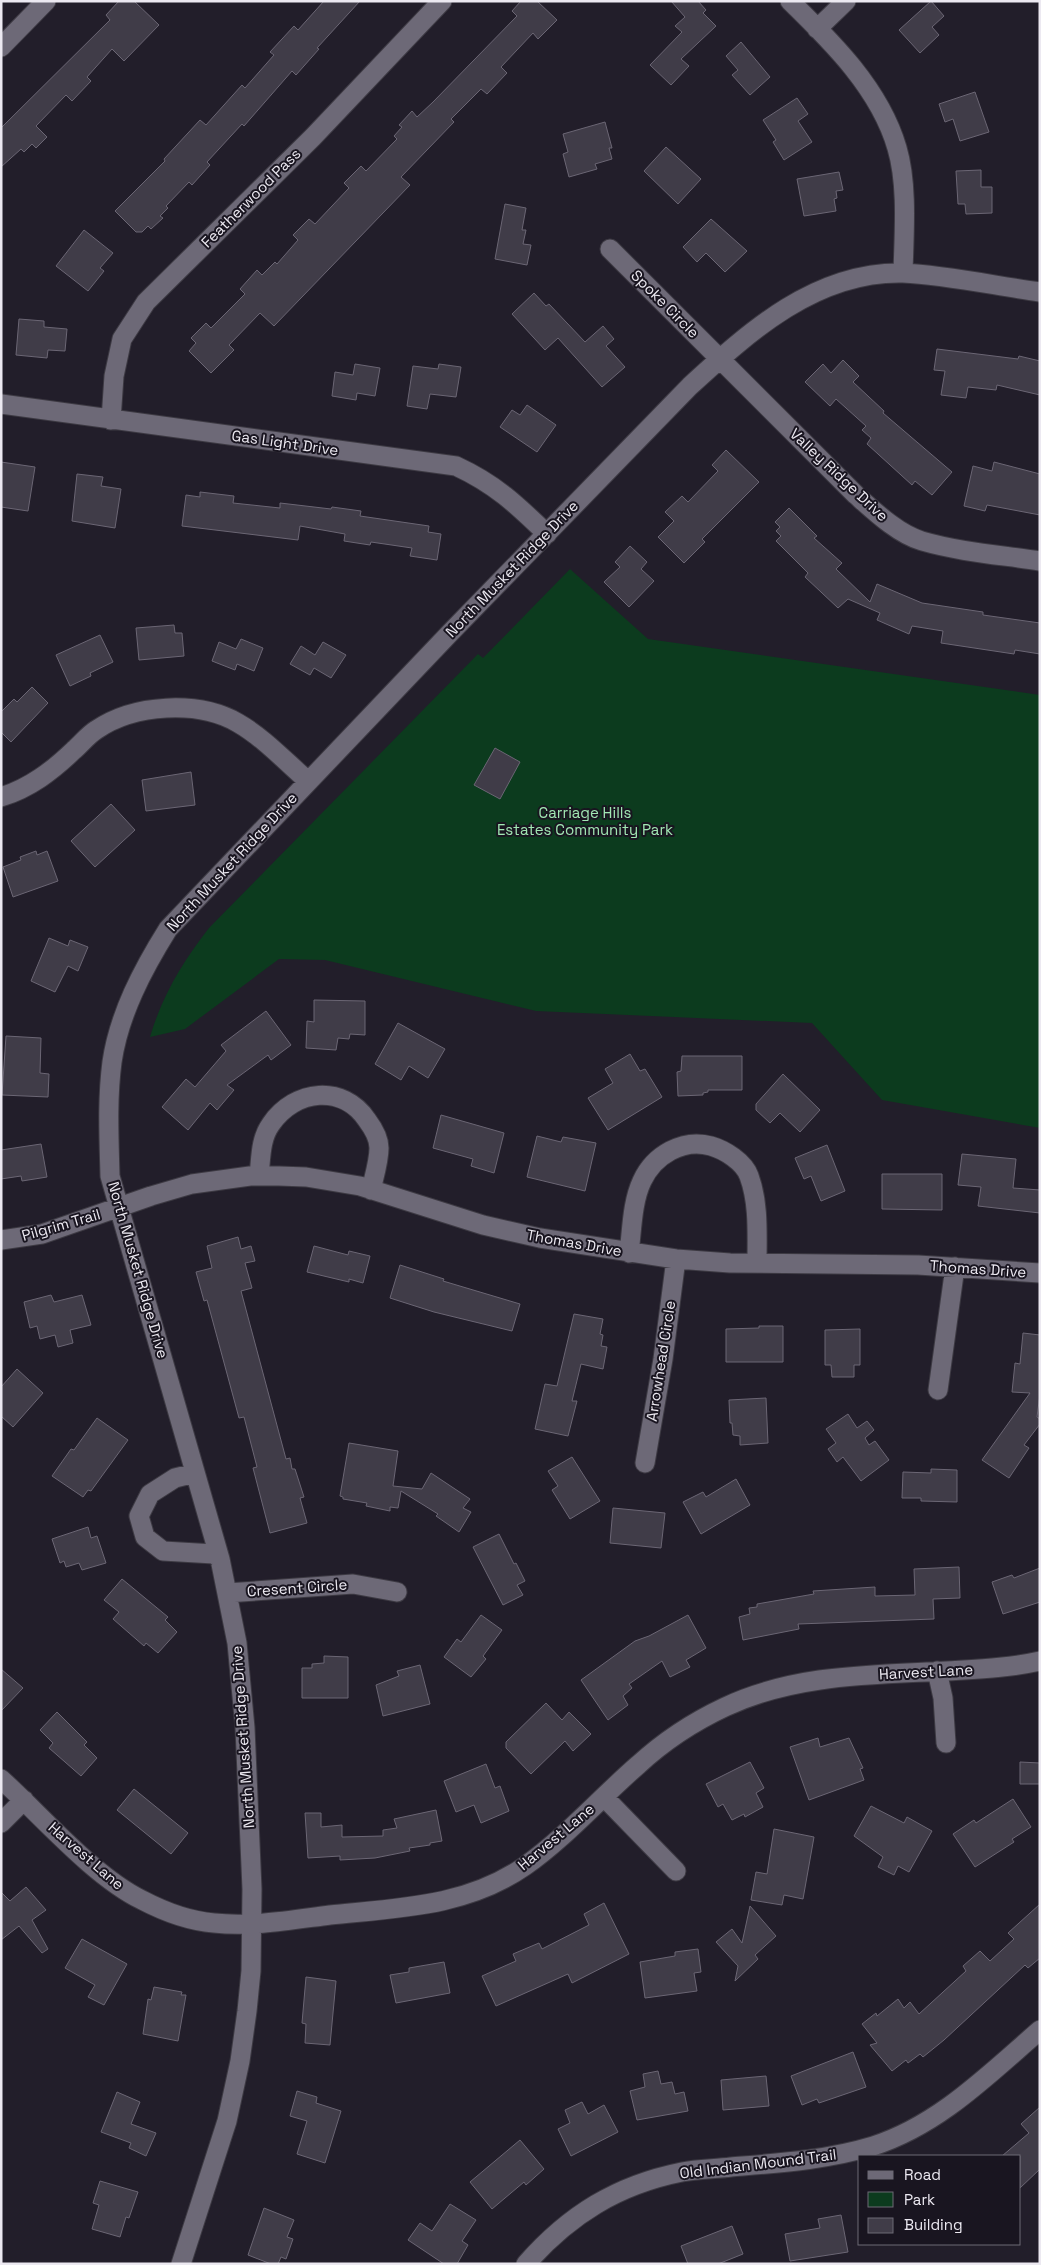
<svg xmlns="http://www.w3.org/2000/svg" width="1041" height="2265" font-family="'Space Grotesk',sans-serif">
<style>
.green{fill:#0c3b1e}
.building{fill:#403c48;stroke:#6b6674}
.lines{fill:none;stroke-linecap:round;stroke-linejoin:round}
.street-casing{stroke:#3d3a43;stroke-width:21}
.street{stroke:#6d6977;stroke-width:19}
.labels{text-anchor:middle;stroke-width:4;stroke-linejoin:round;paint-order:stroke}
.street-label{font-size:15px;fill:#ece9f1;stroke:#191520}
.park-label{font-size:15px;fill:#a1e7b3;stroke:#191520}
</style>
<rect width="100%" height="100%" fill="#221e2a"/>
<path class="green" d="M570,569L648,639L1040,695V1128L882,1100L812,1023L536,1011L325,960L279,959L185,1029L150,1037C162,996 183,961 209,928L478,654L483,658Z"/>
<path class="building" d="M119,1H134L159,25L124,61L112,49L87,77L91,81L72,101L66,95L36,126L47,137L36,148L32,144L24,152L21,149L1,167V128L110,20L106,15Z
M324,1H360L317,48L319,49L296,75L292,71L244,126L242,124L207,162L210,165L192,185L189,182L166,206L168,208L160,216L163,218L151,229L148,226L142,232H136L115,211L165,161L164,159L200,120L206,125L242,85L245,88L274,55L270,52L294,26L298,30Z
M521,1H537L557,20L538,39L533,33L501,67L507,73L487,94L481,89L451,119L454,122L401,177L410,185L274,326L260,313L229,345L234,350L211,373L189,351L196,343L191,338L206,323L211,328L245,294L240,289L257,270L262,275L275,262L277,264L298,240L293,235L309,219L315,224L349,188L344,183L361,166L366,171L397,139L394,136L402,127L399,125L412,111L417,117L433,102L517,16L512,11Z
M671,1H698L706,10L703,13L716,26L681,59L689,66L671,85L650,65L682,32L675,26L685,17Z
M931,1L944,16L932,27L939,35L920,53L899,30Z
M741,42L770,77L750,95L732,75L738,70L726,56Z
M975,92L989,132L960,141L953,119L945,122L939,104Z
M797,98L808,114L798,121L812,142L784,160L773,142L776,140L763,120Z
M605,122L612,148H609L612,159L595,164L597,169L569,177L563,154L568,152L563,134Z
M666,147L701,179L678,204L644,171Z
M981,170V187H992V213L966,214L965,204H958L956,171Z
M839,172L843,190L836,191L837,198L834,199L836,211L804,216L797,179Z
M505,204L526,208L522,230H526L523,244L531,245L527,265L495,259Z
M711,219L747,251L725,272L706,253L697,262L683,247Z
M84,230L113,253L100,268L104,271L88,291L56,266Z
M534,293L546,306L549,304L585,342L603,326L614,339L606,346L625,367L602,387L558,338L545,350L512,314Z
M19,319L44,321V327L67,329L65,351L48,350L47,358L16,355Z
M937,349L1018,359L1019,356L1040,361V395L997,385L996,390L968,387L966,398L941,395L945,371L934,370Z
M843,360L859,376L853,382L884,411L883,413L952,472L932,495L915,481L912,485L867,444L871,438L862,430L866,426L836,399L830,406L805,382L823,364L831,373Z
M355,364L380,368L375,396L357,393L356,400L332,396L335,372L353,375Z
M439,364L461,367L456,397L430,394L427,409L407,406L413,366L438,369Z
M527,405L556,425L537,452L500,427L512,410L520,415Z
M726,450L759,482L702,539L705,542L684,563L658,537L674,521L665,512L682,496L688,502L718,471L712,465Z
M1,462L35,467L28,511L1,507Z
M994,462L1040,474V515L987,505L985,511L964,506L973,466L992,471Z
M77,474L103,477L101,486L121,489L115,528L72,521Z
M200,492L234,496L233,503L280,508V503L331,509L332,507L361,511L360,516L429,526L428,532L441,534L437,560L410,556L412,548L371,542L370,545L344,541L345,534L300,526L298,540L182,526L186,495L200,497Z
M789,508L817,536L814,538L842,563L836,569L870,602L877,584L922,603L983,612V615L1040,623V654L1015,650L1014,654L941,643L943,631L912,626L909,634L877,620L880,613L848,599L838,608L805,577L808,573L776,541L781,536L776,531L780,527L775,522Z
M630,546L647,562L641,569L654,581L629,607L604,582L620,567L615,562Z
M174,625L175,633H182L184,656L139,660L136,628Z
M100,635L113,662L90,673L91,676L70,686L56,655Z
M241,639L263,648L254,671L237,664L235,670L212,661L219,642L236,649Z
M323,642L346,655L331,678L314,668L310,675L290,664L301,646L315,655Z
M32,687L48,703L11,742L1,732V712L14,699L17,702Z
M495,748L520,762L500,799L474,785Z
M191,772L195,805L146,811L142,780Z
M111,804L135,830L95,867L71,841Z
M36,851L37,855L47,851L58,881L13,897L3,867L21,860L20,857Z
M49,938L68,946L70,940L88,947L78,971L68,966L55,992L31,981Z
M314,1000L365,1001V1035L350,1034L349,1039L338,1038L336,1050L306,1048L307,1021L314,1022Z
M266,1011L291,1045L271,1060L268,1055L227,1085L234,1090L217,1110L210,1103L188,1130L162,1107L186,1079L195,1087L226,1051L221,1045Z
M398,1023L445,1049L428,1078L409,1066L401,1080L375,1064Z
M6,1036L41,1038L40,1073L49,1074L48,1097L2,1095Z
M630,1054L640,1071L645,1069L662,1097L608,1130L588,1098L613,1083L605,1069Z
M682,1056H742V1090H708V1092L703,1093V1095L678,1096L677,1072L681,1071Z
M783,1074L820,1110L800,1132L780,1113L770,1123L756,1110V1104Z
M441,1115L504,1133L494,1173L471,1166L473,1159L433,1148Z
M537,1136L561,1142L563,1137L596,1143L585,1191L527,1177Z
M41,1144L47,1177L22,1181L21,1176L1,1179V1150Z
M827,1145L845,1191L821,1201L811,1176L804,1179L795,1158Z
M962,1154L1016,1159L1013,1188L1040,1190V1213L978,1206L981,1187L958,1185Z
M882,1174H942V1210L882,1209Z
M238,1237L241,1249L251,1246L255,1261L245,1263L252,1288L241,1291L286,1459L290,1458L292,1469H295L304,1497L300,1498L307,1523L270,1533L253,1468L257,1467L244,1417L239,1418L207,1300L204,1301L196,1272L212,1268L207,1246Z
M314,1246L348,1255L349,1251L370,1256L363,1283L349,1279V1282L307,1272Z
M400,1265L444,1279L443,1281L520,1304L512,1331L434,1312L390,1298Z
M51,1295L54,1302L82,1295L91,1325L70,1330L73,1343L58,1347L55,1335L40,1339L37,1326L30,1328L24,1302Z
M574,1314L603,1319L600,1334L603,1335L601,1346L607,1347L603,1369L581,1364L572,1401H577L568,1436L535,1429L545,1384L557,1386Z
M759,1326H783V1362H726V1329L759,1328Z
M860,1329V1365H854V1377H832L831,1365H825V1330Z
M1023,1333L1040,1335V1394L1037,1417L1040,1419V1424L1024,1445L1029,1448L1009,1478L982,1460L1030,1393L1012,1392L1015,1363L1020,1364Z
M17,1369L43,1393L13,1427L1,1416V1387Z
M766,1398L768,1443L740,1445V1436L733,1435L732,1423H730L729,1400Z
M848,1414L857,1428L867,1421L874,1430L865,1438L869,1445L875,1441L889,1460L861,1481L843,1457L837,1462L828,1449L836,1443L826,1429Z
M97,1418L128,1440L91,1491L88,1490L83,1497L52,1476L71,1449L74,1450Z
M349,1443L398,1451L393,1486L422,1489L431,1473L470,1499L463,1508L471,1512L459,1532L436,1516L438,1514L401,1491L398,1508L390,1507V1511L366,1506L367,1503L343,1499V1497L340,1496Z
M572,1457L600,1501L570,1519L552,1490L558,1486L548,1471Z
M931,1469L957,1470V1502L921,1501V1498H902L903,1472L931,1473Z
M736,1479L750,1505L701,1534L683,1502L703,1492L706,1497Z
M613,1508L665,1513L661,1548L610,1543Z
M88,1527L91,1538L97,1536L106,1563L82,1570L79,1563L66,1567L64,1561L60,1563L52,1539Z
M499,1534L514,1564L516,1563L525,1581L517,1585L523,1595L503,1605L473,1547Z
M959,1567L960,1598L933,1599L934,1619L798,1624L799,1629L743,1640L739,1617L750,1614L749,1608L757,1607V1604L814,1594L813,1591L875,1587V1596L915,1595L914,1569Z
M1040,1568V1602L1003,1614L992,1582L1012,1575L1014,1578Z
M122,1579L168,1617L165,1620L177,1632L158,1653L146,1643L144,1646L113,1619L119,1612L104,1600Z
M481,1615L502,1630L483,1656L486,1659L471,1677L444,1657L457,1639L461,1642Z
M688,1615L706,1648L686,1660L690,1667L670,1677L662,1661L629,1684L632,1688L623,1696L628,1705L608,1720L581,1680L635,1641L649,1636Z
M324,1656L348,1657V1698H302V1668H312V1664L324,1663Z
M420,1665L430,1704L383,1716L376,1685L399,1676L397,1671Z
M1,1669L23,1688L1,1711Z
M546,1703L562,1720L569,1712L591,1734L573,1751L565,1741L531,1774L506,1748V1742Z
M57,1712L87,1742L84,1745L97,1758L81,1776L49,1748L53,1743L40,1730Z
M818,1738L820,1747L849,1738L863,1768L860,1769L864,1780L809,1800L790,1747Z
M750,1762L764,1788L756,1793L763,1807L745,1817L744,1814L732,1820L723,1804L718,1807L706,1784Z
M1020,1762L1040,1763V1784H1020Z
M486,1764L495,1788L500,1786L509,1811L481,1823L474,1805L456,1812L444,1781Z
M134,1789L188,1833L171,1854L117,1810Z
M1013,1799L1031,1827L1012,1839L1014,1842L975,1867L953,1834L974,1820L976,1823Z
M871,1806L904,1823L907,1817L932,1831L909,1872L898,1866L894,1875L878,1867L883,1857L854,1836Z
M436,1810L442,1841L430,1843V1845L409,1848L410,1851L375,1858L340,1860V1856L308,1858L305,1813H321V1827L342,1825V1837L383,1836V1830L397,1828L394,1819Z
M774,1829L814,1837L803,1899L784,1895L782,1905L751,1900L756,1872L767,1874Z
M26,1887L46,1910L32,1920L48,1949L42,1953L19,1926L1,1940V1892L10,1901Z
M604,1903L629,1954L572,1983L568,1974L496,2006L482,1976L516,1961L513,1954L539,1943L542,1949L589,1925L584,1914Z
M1040,1904V1958L1028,1968L1025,1965L944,2040L923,2057L920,2054L908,2063L906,2060L892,2071L870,2045L877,2043L862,2024L876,2013L877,2016L898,1999L904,2008L910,2002L919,2014L966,1971L963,1966L980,1951L990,1961L1014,1939L1008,1933Z
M750,1906L776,1936L755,1955L758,1959L735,1981L738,1966L716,1942L732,1929L742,1943Z
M82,1939L127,1964L104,2005L88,1997L95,1985L65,1968Z
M698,1949L701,1972L694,1973L697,1991L645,1998L640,1962L675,1956V1952Z
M444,1962L450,1993L396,2003L390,1975L409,1972V1968Z
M306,1977L336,1981L330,2045L305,2043L306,2024L302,2023Z
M154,1987L182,1992L181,1995H186L178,2041L143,2034L148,1999L151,2000Z
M853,2052L866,2087L819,2103L817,2099L802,2105L791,2076Z
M658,2071L661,2084L672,2082L675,2094L684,2092L688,2111L637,2120L630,2091L645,2087L643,2074Z
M766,2076L769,2106L723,2110L721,2080Z
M297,2091L317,2097L316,2103L341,2111L325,2163L297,2154L307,2121L290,2116Z
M117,2092L140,2102L131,2124L156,2133L146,2156L129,2148L131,2143L101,2132Z
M582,2102L588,2114L604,2105L618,2132L571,2156L558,2129L570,2123L565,2110Z
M1040,2107V2169L1020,2188V2156H1002L1029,2133L1021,2124Z
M520,2140L544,2169L526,2185L524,2182L492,2209L470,2182Z
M100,2181L138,2192L129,2218L126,2217L120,2237L92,2229L99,2205L93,2203Z
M450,2204L476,2220L462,2241L468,2245L457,2264H444L408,2240L420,2223L432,2231Z
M264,2208L294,2220L287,2237L293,2239L286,2259L281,2257L278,2264H271L248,2255Z
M841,2215L848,2252L790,2261L785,2234L820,2228L818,2219Z
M732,2226L743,2254L718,2264H688L681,2246Z"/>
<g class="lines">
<g class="street-casing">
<path id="street" d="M790,1C832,42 880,89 897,148C908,185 904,234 903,273
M817,29L846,1
M1,47L46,1
M610,249L856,495C874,511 898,534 922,541C960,552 1001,555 1040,561
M1,404L456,466C495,484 516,504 547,534
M111,420L114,376L122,339L146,302L313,137L442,1
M1,797C30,788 52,771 74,750C81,744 88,735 96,730C134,704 198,700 238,723C264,738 286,762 308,781
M259,1176C261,1159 260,1139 271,1124C295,1089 343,1084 367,1120C373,1128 379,1138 379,1148C379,1161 374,1177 371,1190
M1,1240L42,1234L151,1196L192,1184L250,1176H279L306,1177L360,1186L483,1225L540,1238L676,1259L730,1263L918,1265L1040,1273
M629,1253C632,1230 632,1202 642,1181C654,1155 683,1138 711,1146C725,1150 744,1162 749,1176C759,1203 757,1234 757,1263
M938,1390L955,1267
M645,1463L663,1359L676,1259
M195,1473L175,1478L150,1494L139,1516L145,1537L163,1551L214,1554L220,1559
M227,1593L353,1584L397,1592
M937,1671L943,1698L946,1743
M1,1779C42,1816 93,1876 142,1900C163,1911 190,1921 214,1923C252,1927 291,1920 330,1915C398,1908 466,1907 525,1866C566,1837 600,1798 638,1765C663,1742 693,1722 725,1707C795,1674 872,1675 947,1671C979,1669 1009,1668 1040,1661
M604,1797L676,1871
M1,1823L24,1800
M181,2264L227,2121L240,2061L247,2011L251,1971L252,1889L245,1728L237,1643L220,1559L110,1176C109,1138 107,1100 112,1062C119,1014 143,969 168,929L448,635L690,386C750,331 816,271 903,273C947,275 996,286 1040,292
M526,2264C569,2215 617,2185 682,2172C698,2169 715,2169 731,2167C779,2163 827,2160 873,2146C939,2125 989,2074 1040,2030"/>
</g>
<use href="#street" class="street"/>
</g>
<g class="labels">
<g class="street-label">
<text transform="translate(251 198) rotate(-45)" y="5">Featherwood Pass</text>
<text transform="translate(665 304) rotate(45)" y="5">Spoke Circle</text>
<text transform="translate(285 443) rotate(8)" y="5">Gas Light Drive</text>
<text transform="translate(839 475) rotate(43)" y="5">Valley Ridge Drive</text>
<text transform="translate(512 569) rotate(-46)" y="5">North Musket Ridge Drive</text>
<text transform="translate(232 862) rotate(-47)" y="5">North Musket Ridge Drive</text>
<text transform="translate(61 1225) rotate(-16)" y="5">Pilgrim Trail</text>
<text transform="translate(574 1243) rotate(10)" y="5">Thomas Drive</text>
<text transform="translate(978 1269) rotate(4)" y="5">Thomas Drive</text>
<text transform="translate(138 1270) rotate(74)" y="5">North Musket Ridge Drive</text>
<text transform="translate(661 1361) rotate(-81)" y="5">Arrowhead Circle</text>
<text transform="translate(297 1588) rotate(-4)" y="5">Cresent Circle</text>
<text transform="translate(926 1672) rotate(-3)" y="5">Harvest Lane</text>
<text transform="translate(243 1737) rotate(-94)" y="5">North Musket Ridge Drive</text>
<text transform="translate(556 1837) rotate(-40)" y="5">Harvest Lane</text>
<text transform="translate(86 1856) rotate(41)" y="5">Harvest Lane</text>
<text transform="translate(758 2164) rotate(-7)" y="5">Old Indian Mound Trail</text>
</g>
<g class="park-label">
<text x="585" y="818">Carriage Hills<tspan x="585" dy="17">Estates Community Park</tspan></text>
</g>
</g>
<rect width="1041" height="2265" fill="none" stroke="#ece9f1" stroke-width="5"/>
<rect x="858" y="2155" width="162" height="90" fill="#191520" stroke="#6d6a74"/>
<rect x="868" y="2171" width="25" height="8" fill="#6d6977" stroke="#6d6a74"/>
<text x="904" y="2180" font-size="15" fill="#ece9f1">Road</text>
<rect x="868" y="2192" width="25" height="15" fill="#0c3b1e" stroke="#6d6a74"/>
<text x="904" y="2205" font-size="15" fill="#ece9f1">Park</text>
<rect x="868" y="2218" width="25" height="15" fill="#403c48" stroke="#6d6a74"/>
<text x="904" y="2230" font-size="15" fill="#ece9f1">Building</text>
</svg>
